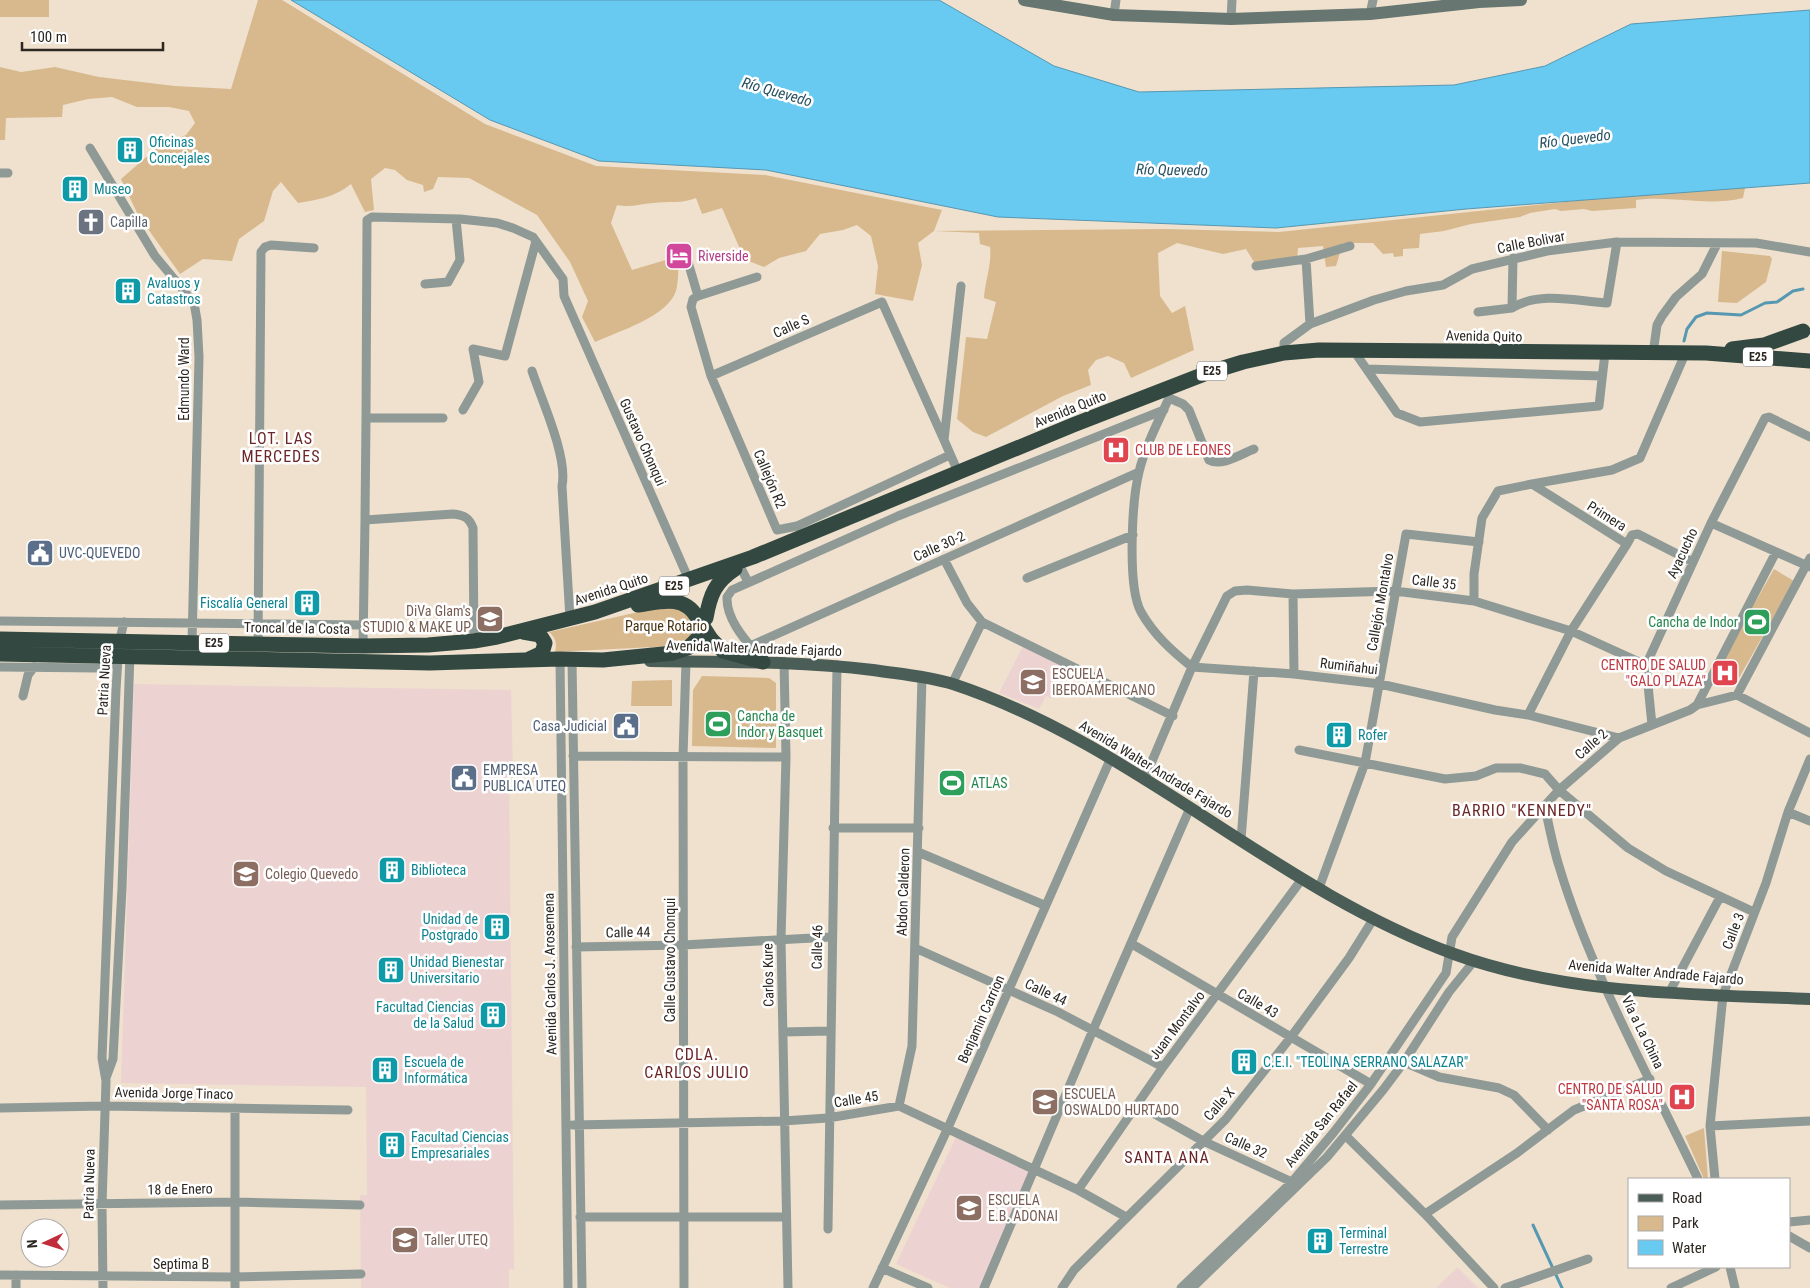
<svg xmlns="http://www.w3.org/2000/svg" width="1810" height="1288" font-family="'Roboto Condensed',sans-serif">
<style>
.education{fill:#edd2d2}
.green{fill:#d8b98d}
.water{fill:#68c9f1;stroke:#5698b2}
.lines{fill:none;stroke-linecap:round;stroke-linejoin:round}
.stream{stroke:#5698b2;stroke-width:3}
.street{stroke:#8f9a96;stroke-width:9}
.secondary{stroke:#677671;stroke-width:12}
.primary{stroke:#4a5d56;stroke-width:12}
.highway{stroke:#324840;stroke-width:15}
.highway-bridge{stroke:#324840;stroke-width:15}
.labels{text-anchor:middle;stroke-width:5;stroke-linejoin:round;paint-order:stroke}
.shield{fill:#fff;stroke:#6b6863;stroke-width:1}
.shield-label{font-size:12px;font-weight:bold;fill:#2c2720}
.culture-label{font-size:14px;fill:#0d838f;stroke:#fff;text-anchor:start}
.worship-label{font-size:14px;fill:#5b616d;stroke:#fff;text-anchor:start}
.street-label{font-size:14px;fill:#2c2720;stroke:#fff}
.hotel-label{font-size:14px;fill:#b23c85;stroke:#fff;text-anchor:start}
.health-label{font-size:14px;fill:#be3a42;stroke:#fff;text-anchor:end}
.service-label{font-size:14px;fill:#4e5e75;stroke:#fff;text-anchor:start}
.education-label{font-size:14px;fill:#785e54;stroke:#fff;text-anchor:start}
.leisure-label{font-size:14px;fill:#27864d;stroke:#fff;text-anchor:start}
.park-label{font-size:14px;fill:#44300f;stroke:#fff}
.water-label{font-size:15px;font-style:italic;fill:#265061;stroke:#fff}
.quarter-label{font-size:16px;letter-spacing:1px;fill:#6c2627;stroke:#fff}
</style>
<rect width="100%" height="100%" fill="#efe1ce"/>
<path class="education" d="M1024,644L1069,668L1054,699L1046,696L1039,709L999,693Z
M134,684L511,690L513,770L509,771L514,1269H509V1288H361L360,1195H367L366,1087L121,1083Z
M956,1137L1031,1172L981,1288H950L896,1264Z
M1458,1268L1478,1288H1436L1457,1268Z"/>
<path class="green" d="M0,0H49V17H0Z
M258,0H282L485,124L596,166L765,175L942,210L934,231L1166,229L1279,232L1746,183L1743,198C1707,207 1672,195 1636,200V208L1592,211L1584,209L1561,211L1555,209L1530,213L1520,217L1471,224L1444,231L1420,234L1419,248L1403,249V256L1394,257L1393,253L1383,254L1373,243H1343L1336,266L1326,267L1323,246L1298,248L1297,260L1254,262L1246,249L1223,254L1177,243L1158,253L1160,296L1172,313L1185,306L1194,350L1131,378L1124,363L1108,356L1096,360L1088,370L1091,385L1063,396L986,437L973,432L957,419L966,337L987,339L996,302L984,298C985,280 992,265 990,247L980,244L979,233L934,231L918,243L922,265L913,301L875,294L878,266L871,236L857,225L843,230L820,234L806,251L779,258L764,267L741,258L740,249L722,208L702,214L696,198C682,204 668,201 653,203C640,204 630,208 617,205L611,223L632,270L679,256C678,266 679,280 676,291C667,317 619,331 595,342L582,317L588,301L570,262L537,215L469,178L438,177L433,189L424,192L423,185L407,180L395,170L385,168L371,179L374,210L365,212L351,184C335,197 318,200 298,203L281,182L273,191L264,221L239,239L232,261L203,259L180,274L138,215L121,179L160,145L186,135L195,123L189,111L169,107H137L112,97L88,99L63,105L62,117L6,118L5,140H0V67L21,72L55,67L99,77L175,86L231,89Z
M1722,251L1770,256L1772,259L1766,282L1737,303L1718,302Z
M1774,569L1794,581L1739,678L1719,666Z
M670,605L684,610L696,626L689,639L673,646L555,652C557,644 556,638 549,632Z
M702,676L769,678L776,683V748L692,746L693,690Z
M672,680V706H631L632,681Z
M1704,1128L1708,1179H1704L1685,1136Z"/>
<path class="water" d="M291,0H939L1054,66L1139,92L1454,85L1545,66L1631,24L1810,10V183L1466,209L1276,228L998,217L766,170L599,161L490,120Z"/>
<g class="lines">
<path class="stream" d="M1684,341L1687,329L1696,317L1707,313L1741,315L1765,303L1777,302L1793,291L1803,289
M1533,1225L1562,1288"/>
<path class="street" d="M1370,14L1373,0
M1114,15L1116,0
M1231,19L1232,0
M90,148L155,256L194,303L197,320L199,357L192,642
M0,173H8
M1306,259L1350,246
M688,262L698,296L693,299L691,307L711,376L777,530L797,526L950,455
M1256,266L1306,259L1310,324
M425,284L448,282L460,260L456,219
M698,296L757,277
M1512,308C1539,291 1577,301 1607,303L1617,242
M1478,312L1512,308L1513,258
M1354,351L1397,413L1420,422L1599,406L1605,353
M1284,353V343L1310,324L1374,300L1406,291L1443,285L1472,269L1547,251L1617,242L1756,243L1810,252
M1653,354L1657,325L1662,316L1676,297L1702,274L1717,244
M1367,369L1602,376
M532,371C542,401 568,457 562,486L570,619
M711,376L882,302L944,440
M1165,389L1169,398C1158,422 1145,447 1139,472C1132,501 1127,587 1141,612C1154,635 1172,651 1192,667L1227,596L1235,591L1247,590L1293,594L1395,591L1474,601L1571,631L1646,665L1652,725
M1169,398L1183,404L1189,410L1209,460C1222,467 1241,454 1254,449
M463,410L479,382L473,349L505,356L536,241
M366,418L367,220L372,217L460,219L497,223L513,228L533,237L563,279L564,296L689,580
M443,418H366L365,520L453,514C463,515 469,517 473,528L474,641
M958,472L944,440L961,286
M1532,484L1612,470L1640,458L1685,354
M1711,523L1765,418L1769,417L1810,437
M1627,544L1632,535L1638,534L1693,562
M944,559L967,603L982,622
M740,566L748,582
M1027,578L1133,535
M1293,594L1294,674
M1474,601V574L1482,518L1498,491L1532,484L1627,544L1571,631L1528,715
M0,621L363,625
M258,644L261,252L265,247L271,245L314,248
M363,646L365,520
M750,646L1139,472
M560,659L568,1288
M572,660L582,1288
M762,660C748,643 726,621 727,597L732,590L898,516L1164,410
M784,662L786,757L781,939L788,1288
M1646,665L1711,523L1810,567
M0,667L98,668L110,665L118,656
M952,684L982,622L1173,716
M1737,695L1810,558
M23,696L28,675L34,667
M1697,705L1737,695L1810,733
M1299,750L1445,779L1476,776L1496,768H1520L1545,774L1559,790L1628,848L1666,871L1754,912
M573,756L786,757
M1144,780L1192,667L1294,674L1380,684L1495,710L1528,715L1619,738
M1545,807C1549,826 1553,847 1559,866C1591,973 1650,1078 1698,1179
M1788,812L1810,821
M833,828H919
M1241,840L1254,671
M918,852L1044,905
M1319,888L1365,763L1406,534L1479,542
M1132,944L1371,1084
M576,947L683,945L831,937
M915,948L1058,1012L1163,1067
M1670,991L1720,897
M783,1032L829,1031
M1404,1062L1439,1077L1499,1088L1514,1095L1548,1130
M106,1078L113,1059L122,888L130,653
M1137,1104L1203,1141L1292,1182
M899,1106L912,1046L922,677
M0,1108L104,1106L348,1110
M573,1125L783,1121L828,1118L899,1106L1078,1190L1126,1217
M1710,1126L1810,1121
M1346,1136L1425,1214L1494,1288
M1715,1179L1710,1126L1723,995L1766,883L1788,812L1810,759
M1078,1190L1163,1067L1302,879
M0,1205L234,1202L360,1205
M1425,1214L1517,1153L1574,1110L1650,1079
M580,1217H786
M1789,1222L1810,1220
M828,1229L837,665
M1789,1236L1810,1248
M1730,1267L1735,1288
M882,1268L928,1288
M0,1275L234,1277L361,1274
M16,1288V1275
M103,1288L102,1205L106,1081L102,1058L116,690L119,643L124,622
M235,1288V1108
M684,1288L683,756L686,662
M873,1288L947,1130L1110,760
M984,1288L1093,1030L1190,808
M1062,1288L1074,1270L1226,1119L1291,1037L1349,958L1374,918
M1181,1288L1292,1182L1334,1132L1371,1084L1446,973L1452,937L1512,842L1559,790L1619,738L1690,710L1697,705L1776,552
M1192,1288L1327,1157L1383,1090L1404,1062L1449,992L1474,961
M1505,1288L1588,1259
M1671,1288L1716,1267"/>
<path class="secondary" d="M1024,0L1114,15L1231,19L1370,14L1479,2L1521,0"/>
<path class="primary" d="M650,661C725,662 799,661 873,670C900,674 927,676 953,684C1135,744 1275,889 1454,954C1566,995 1692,994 1810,999"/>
<path class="highway" d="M1732,349L1764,345L1803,331
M638,605C660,602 683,594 697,617
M706,618C710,595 715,582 735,569
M523,632L540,635L545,643L542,653L529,659
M0,639L363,646L428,645L474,641L497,637L595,612L753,557L1073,425L1207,373L1243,362L1284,353L1319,350L1706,353L1810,361
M711,639L723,651L763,662
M0,654L430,663L560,659L603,660L673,653L688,648L697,639"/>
<path class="highway-bridge" d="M697,617L711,639"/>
</g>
<defs>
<g id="building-square" transform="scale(1.4375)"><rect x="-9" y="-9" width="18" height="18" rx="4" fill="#0f9aa8" stroke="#fff"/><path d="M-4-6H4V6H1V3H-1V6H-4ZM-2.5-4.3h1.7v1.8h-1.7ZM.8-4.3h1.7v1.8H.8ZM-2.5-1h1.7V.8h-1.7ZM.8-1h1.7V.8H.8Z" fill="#fff"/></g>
<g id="church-square" transform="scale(1.4375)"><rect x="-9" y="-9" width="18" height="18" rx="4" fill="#6b7280" stroke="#fff"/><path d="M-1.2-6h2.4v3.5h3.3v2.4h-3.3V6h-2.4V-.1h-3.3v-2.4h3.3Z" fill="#fff"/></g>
<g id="hotel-square" transform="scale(1.4375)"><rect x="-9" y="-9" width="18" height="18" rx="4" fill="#d1479c" stroke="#fff"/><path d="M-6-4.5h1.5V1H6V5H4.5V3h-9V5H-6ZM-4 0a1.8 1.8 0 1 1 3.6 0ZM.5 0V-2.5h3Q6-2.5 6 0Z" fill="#fff"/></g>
<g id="hospital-square" transform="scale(1.4375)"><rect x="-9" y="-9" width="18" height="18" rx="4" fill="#e0444e" stroke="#fff"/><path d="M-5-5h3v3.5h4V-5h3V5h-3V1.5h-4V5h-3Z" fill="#fff"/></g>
<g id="civic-square" transform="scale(1.4375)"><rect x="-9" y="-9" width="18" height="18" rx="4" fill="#5c6f8a" stroke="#fff"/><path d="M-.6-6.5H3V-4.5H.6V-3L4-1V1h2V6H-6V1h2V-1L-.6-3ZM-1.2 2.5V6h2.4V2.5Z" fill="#fff"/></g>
<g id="school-square" transform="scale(1.4375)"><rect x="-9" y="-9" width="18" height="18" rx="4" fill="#8d6e63" stroke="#fff"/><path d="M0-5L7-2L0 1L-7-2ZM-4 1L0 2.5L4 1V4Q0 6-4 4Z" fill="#fff"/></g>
<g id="stadium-square" transform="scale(1.4375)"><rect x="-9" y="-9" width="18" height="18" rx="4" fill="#2e9e5b" stroke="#fff"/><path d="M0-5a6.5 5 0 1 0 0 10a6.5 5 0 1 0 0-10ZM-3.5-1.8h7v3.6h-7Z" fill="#fff"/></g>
<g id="university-square" transform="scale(1.4375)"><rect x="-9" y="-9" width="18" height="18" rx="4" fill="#8d6e63" stroke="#fff"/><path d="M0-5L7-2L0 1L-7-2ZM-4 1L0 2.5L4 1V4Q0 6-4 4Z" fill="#fff"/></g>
</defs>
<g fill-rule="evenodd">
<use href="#building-square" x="130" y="150"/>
<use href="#building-square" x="75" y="189"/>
<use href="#church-square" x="91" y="222"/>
<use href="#hotel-square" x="679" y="256"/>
<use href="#building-square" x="128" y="291"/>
<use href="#hospital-square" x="1116" y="450"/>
<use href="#civic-square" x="40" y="553"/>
<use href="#building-square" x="307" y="603"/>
<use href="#school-square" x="490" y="619"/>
<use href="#stadium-square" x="1757" y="622"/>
<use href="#hospital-square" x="1725" y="673"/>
<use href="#school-square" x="1033" y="682"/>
<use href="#stadium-square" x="718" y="724"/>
<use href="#civic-square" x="626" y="726"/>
<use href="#building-square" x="1339" y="735"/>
<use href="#civic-square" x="464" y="778"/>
<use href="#stadium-square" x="952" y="783"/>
<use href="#building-square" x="392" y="870"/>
<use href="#school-square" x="246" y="874"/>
<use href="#building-square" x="497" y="927"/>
<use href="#building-square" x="391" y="970"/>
<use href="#building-square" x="493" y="1015"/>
<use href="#building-square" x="1244" y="1062"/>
<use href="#building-square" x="385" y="1070"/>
<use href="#hospital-square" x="1682" y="1097"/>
<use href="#school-square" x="1045" y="1102"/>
<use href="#building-square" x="392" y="1145"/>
<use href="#school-square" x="969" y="1208"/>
<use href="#university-square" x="405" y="1240"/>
<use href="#building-square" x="1320" y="1241"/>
</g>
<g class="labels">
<g class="shield">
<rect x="1743" y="347.5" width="30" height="19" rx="4"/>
<rect x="1197" y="361.5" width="30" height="19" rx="4"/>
<rect x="659" y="576.5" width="30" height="19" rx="4"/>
<rect x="199" y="633.5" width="30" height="19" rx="4"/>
</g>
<g class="shield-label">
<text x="1758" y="361">E25</text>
<text x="1212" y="375">E25</text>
<text x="674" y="590">E25</text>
<text x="214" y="647">E25</text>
</g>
<g class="culture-label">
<text x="149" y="147">Oficinas<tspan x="149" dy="16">Concejales</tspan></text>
<text x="94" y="194">Museo</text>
<text x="147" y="288">Avaluos y<tspan x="147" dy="16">Catastros</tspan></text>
<text x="288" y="608" text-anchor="end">Fiscalía General</text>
<text x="1358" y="740">Rofer</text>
<text x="411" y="875">Biblioteca</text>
<text x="478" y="924" text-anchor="end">Unidad de<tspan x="478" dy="16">Postgrado</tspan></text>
<text x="410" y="967">Unidad Bienestar<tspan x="410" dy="16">Universitario</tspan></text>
<text x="474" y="1012" text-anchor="end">Facultad Ciencias<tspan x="474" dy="16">de la Salud</tspan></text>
<text x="404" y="1067">Escuela de<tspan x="404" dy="16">Informática</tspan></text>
<text x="1263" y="1067">C.E.I. "TEOLINA SERRANO SALAZAR"</text>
<text x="411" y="1142">Facultad Ciencias<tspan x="411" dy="16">Empresariales</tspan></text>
<text x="1339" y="1238">Terminal<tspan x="1339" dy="16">Terrestre</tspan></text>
</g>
<g class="worship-label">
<text x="110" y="227">Capilla</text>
</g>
<g class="street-label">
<text transform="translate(1531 242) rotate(-11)" y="5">Calle Bolivar</text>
<text transform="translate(791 326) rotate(-24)" y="5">Calle S</text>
<text transform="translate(1484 336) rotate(1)" y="5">Avenida Quito</text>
<text transform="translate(184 379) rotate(-90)" y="5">Edmundo Ward</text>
<text transform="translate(1070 409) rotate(-22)" y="5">Avenida Quito</text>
<text transform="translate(643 442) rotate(66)" y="5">Gustavo Chonqui</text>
<text transform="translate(770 479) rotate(67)" y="5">Callejón R2</text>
<text transform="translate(1607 516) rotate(32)" y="5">Primera</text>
<text transform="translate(939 546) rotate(-24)" y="5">Calle 30-2</text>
<text transform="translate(1682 553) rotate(-65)" y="5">Ayacucho</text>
<text transform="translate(1434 582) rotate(7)" y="5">Calle 35</text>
<text transform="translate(611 589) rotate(-18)" y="5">Avenida Quito</text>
<text transform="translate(1380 602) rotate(-80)" y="5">Callejón Montalvo</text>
<text transform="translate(297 628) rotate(1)" y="5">Troncal de la Costa</text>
<text transform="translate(754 648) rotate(2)" y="5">Avenida Walter Andrade Fajardo</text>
<text transform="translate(1349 666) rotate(7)" y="5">Rumiñahui</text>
<text transform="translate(104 680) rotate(-87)" y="5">Patria Nueva</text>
<text transform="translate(1591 744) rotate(-41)" y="5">Calle 2</text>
<text transform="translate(1156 769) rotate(31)" y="5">Avenida Walter Andrade Fajardo</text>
<text transform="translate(903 892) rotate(-88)" y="5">Abdon Calderon</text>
<text transform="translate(1733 931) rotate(-69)" y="5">Calle 3</text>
<text transform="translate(628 932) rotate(-1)" y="5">Calle 44</text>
<text transform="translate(817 947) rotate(-89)" y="5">Calle 46</text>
<text transform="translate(670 960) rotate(-90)" y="5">Calle Gustavo Chonqui</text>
<text transform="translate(1656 972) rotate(5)" y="5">Avenida Walter Andrade Fajardo</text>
<text transform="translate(550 974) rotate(-91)" y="5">Avenida Carlos J. Arosemena</text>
<text transform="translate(768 975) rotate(-91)" y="5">Carlos Kure</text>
<text transform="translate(1046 992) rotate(25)" y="5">Calle 44</text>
<text transform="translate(1258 1003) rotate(30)" y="5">Calle 43</text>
<text transform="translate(981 1019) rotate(-66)" y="5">Benjamin Carrion</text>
<text transform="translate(1177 1025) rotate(-53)" y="5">Juan Montalvo</text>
<text transform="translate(1643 1032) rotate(64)" y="5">Vía a La China</text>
<text transform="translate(174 1093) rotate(1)" y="5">Avenida Jorge Tinaco</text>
<text transform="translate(856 1099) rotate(-9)" y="5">Calle 45</text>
<text transform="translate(1219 1104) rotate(-49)" y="5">Calle X</text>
<text transform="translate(1321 1124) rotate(-51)" y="5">Avenida San Rafael</text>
<text transform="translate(1246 1145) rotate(24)" y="5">Calle 32</text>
<text transform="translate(89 1184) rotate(-89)" y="5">Patria Nueva</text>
<text transform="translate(180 1189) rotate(-1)" y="5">18 de Enero</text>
<text x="181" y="1269">Septima B</text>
</g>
<g class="hotel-label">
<text x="698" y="261">Riverside</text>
</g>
<g class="health-label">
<text x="1135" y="455" text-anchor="start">CLUB DE LEONES</text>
<text x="1706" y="670">CENTRO DE SALUD<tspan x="1706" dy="16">"GALO PLAZA"</tspan></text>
<text x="1663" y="1094">CENTRO DE SALUD<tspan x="1663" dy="16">"SANTA ROSA"</tspan></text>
</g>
<g class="service-label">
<text x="59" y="558">UVC-QUEVEDO</text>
<text x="607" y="731" text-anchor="end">Casa Judicial</text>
<text x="483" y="775">EMPRESA<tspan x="483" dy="16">PUBLICA UTEQ</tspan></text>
</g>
<g class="education-label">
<text x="471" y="616" text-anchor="end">DiVa Glam's<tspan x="471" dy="16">STUDIO &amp; MAKE UP</tspan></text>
<text x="1052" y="679">ESCUELA<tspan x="1052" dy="16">IBEROAMERICANO</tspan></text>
<text x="265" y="879">Colegio Quevedo</text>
<text x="1064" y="1099">ESCUELA<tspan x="1064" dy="16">OSWALDO HURTADO</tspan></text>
<text x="988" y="1205">ESCUELA<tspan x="988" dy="16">E.B. ADONAI</tspan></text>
<text x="424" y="1245">Taller UTEQ</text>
</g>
<g class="leisure-label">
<text x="1738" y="627" text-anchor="end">Cancha de Indor</text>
<text x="737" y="721">Cancha de<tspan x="737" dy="16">Indor y Basquet</tspan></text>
<text x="971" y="788">ATLAS</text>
</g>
<g class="park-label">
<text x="666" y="631">Parque Rotario</text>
</g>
<g class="water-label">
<text transform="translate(777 92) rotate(16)" y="5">Río Quevedo</text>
<text transform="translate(1575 139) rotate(-7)" y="5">Río Quevedo</text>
<text transform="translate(1172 170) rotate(1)" y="5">Río Quevedo</text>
</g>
<g class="quarter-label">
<text x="281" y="444">LOT. LAS<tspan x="281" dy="18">MERCEDES</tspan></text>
<text x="1522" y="816">BARRIO "KENNEDY"</text>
<text x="697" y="1060">CDLA.<tspan x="697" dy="18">CARLOS JULIO</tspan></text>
<text x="1167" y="1163">SANTA ANA</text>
</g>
</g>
<rect x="1628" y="1178" width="162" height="90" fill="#ffffff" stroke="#aba9a6"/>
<rect x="1638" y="1194" width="25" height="8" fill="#4a5d56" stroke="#aba9a6"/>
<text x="1672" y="1203" font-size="15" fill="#2c2720">Road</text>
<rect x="1638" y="1216" width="25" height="15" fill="#d8b98d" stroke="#aba9a6"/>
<text x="1672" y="1228" font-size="15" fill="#2c2720">Park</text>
<rect x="1638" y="1240" width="25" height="15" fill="#68c9f1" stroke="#aba9a6"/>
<text x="1672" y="1253" font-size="15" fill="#2c2720">Water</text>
<g transform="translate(45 1243) rotate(266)"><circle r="24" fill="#ffffff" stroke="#aba9a6"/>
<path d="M0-4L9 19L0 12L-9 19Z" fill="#bf2e3a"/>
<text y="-8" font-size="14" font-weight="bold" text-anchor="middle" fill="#2c2720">N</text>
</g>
<path d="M22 42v8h141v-8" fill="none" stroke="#2c2720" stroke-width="2.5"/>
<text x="30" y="42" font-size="15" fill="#2c2720" stroke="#ffffff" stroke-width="4" paint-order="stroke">100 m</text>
</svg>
